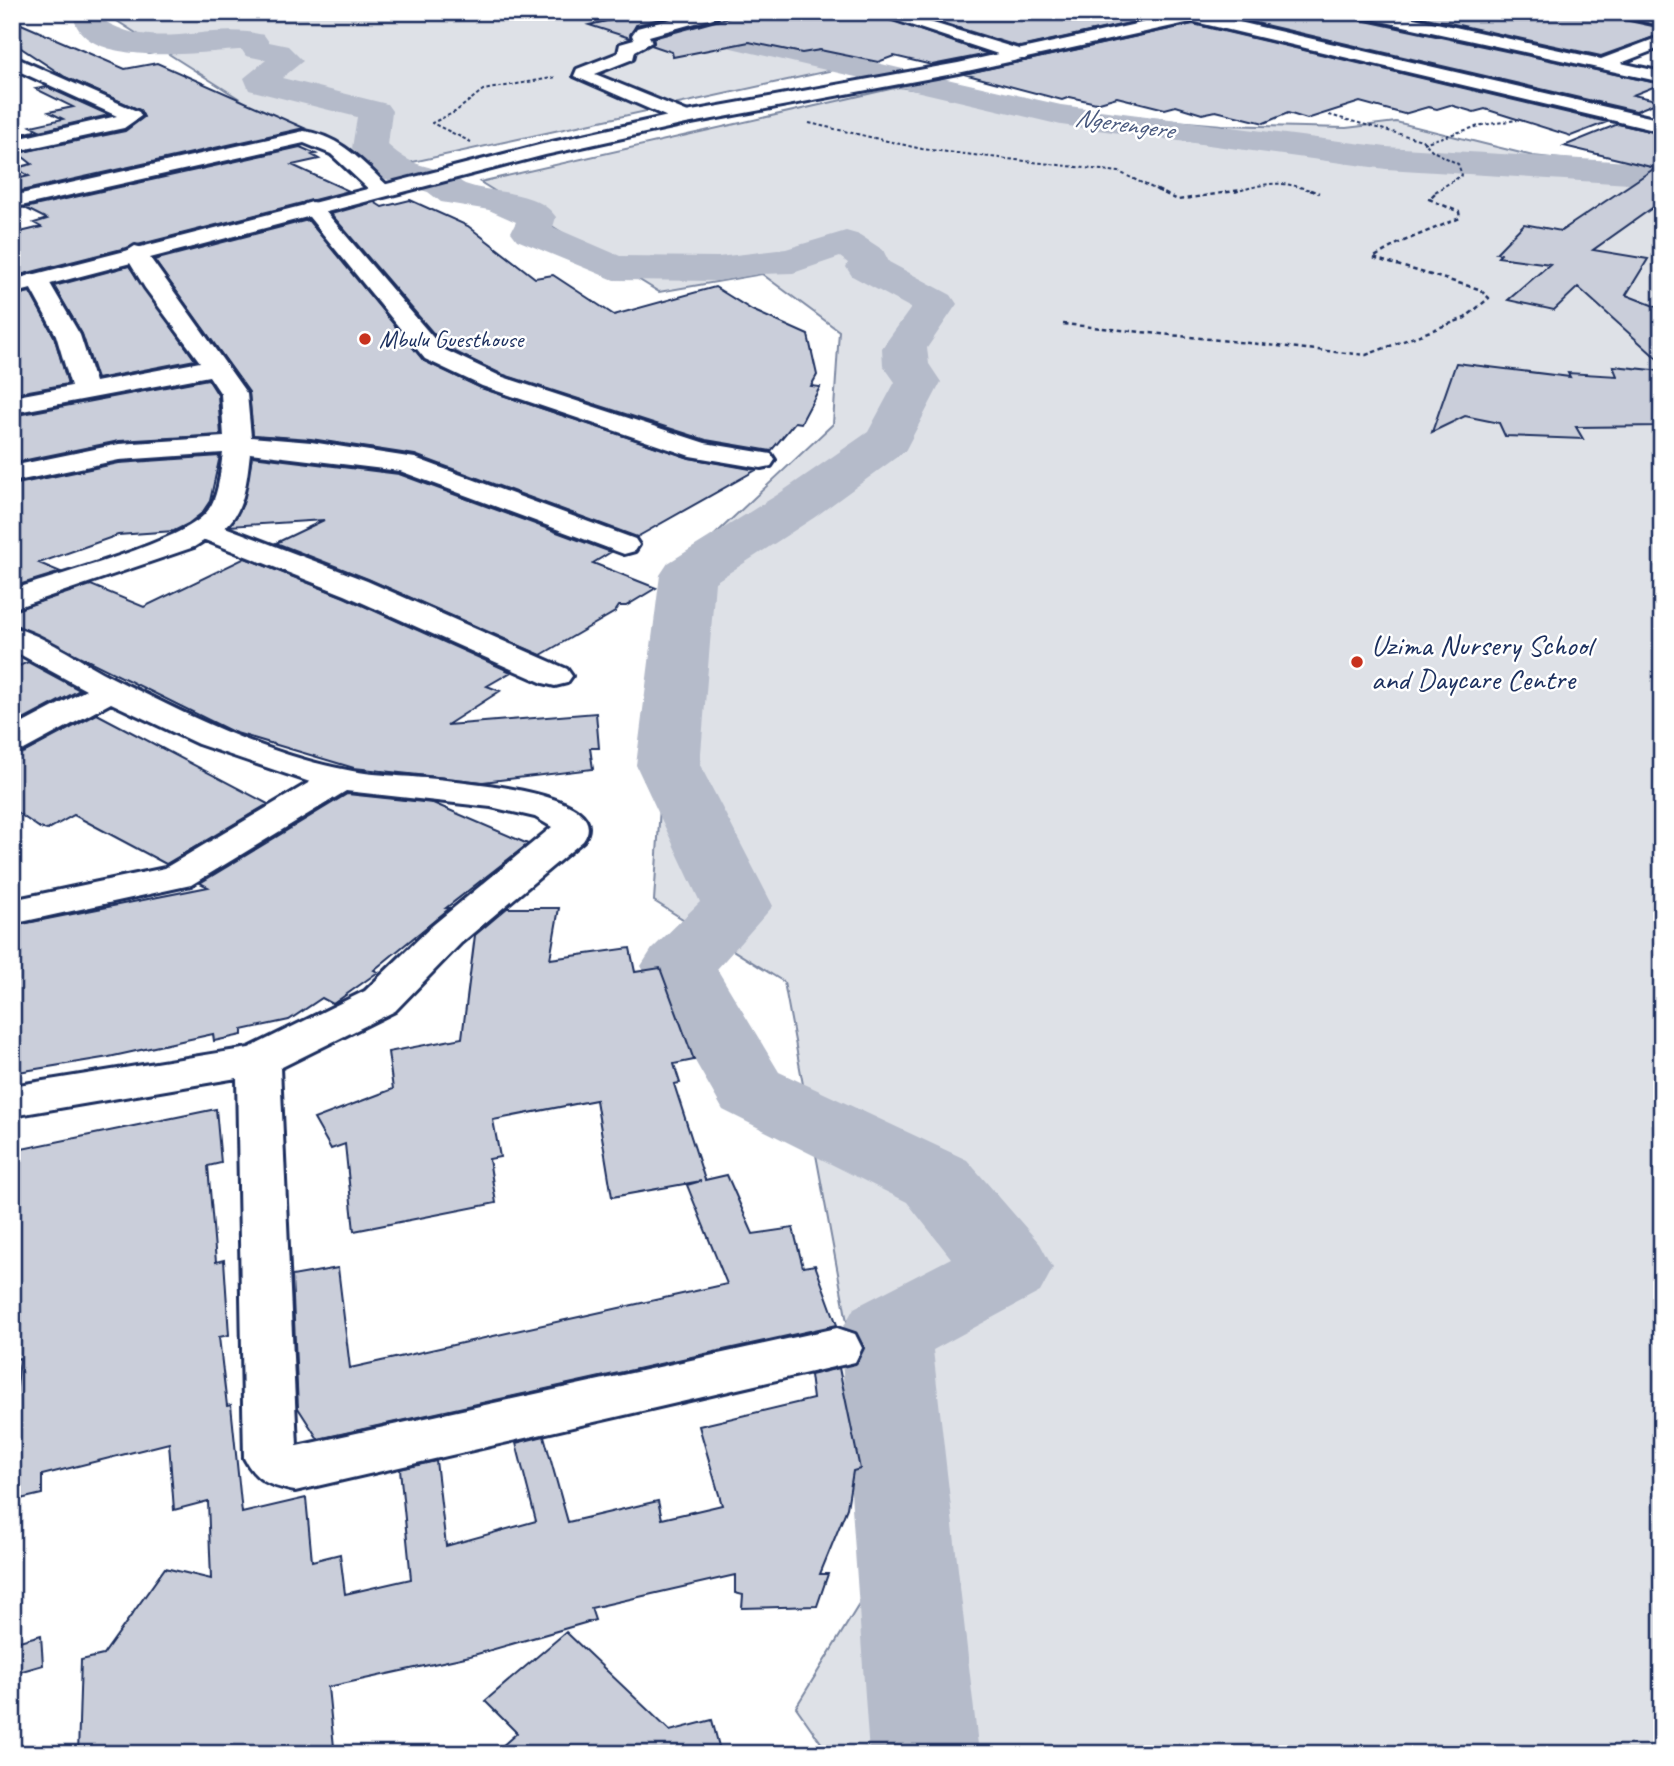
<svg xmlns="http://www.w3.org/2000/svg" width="1674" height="1766" font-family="Caveat,sans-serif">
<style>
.green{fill:#dee1e7;stroke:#7c88a2;stroke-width:2}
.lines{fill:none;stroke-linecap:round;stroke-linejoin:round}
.river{fill:#b5bbca;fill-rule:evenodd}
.building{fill:#caceda;stroke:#1b2f5e;stroke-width:2}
.street-casing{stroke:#1b2f5e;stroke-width:6}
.secondary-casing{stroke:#1b2f5e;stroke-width:6}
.path-far1{stroke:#1b2f5e;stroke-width:2;stroke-dasharray:3.5 2.5;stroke-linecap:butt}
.path{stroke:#1b2f5e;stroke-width:2.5;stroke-dasharray:4.5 3.5;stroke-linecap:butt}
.street{fill:#fff;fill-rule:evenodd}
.secondary{fill:#fff;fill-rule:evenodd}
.poi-dot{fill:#c8321e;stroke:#fff;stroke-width:2.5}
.labels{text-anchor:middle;stroke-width:5;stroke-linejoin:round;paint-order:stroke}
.far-poi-label{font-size:24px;fill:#1b2f5e;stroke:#fff;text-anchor:start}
.far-water-label{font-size:26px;font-style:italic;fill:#49597e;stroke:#fff}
.poi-label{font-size:30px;fill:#1b2f5e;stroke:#fff;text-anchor:start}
</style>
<rect width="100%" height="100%" fill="#fff"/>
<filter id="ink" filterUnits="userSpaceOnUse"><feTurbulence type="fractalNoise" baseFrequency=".0143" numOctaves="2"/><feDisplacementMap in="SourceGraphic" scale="14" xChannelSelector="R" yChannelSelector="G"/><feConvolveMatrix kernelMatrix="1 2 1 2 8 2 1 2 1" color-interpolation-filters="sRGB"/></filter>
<g filter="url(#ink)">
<path class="green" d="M103,12H608L723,41L847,67L358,174L164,51L149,54L134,48L153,44Z
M899,87L1035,109L1222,125L1346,128L1396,122L1533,156L1662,170V1754H829L796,1707L890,1554L784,982L654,901L675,572L833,424L839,331L762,274L659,292L480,182Z"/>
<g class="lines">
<path class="river" d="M73,12H103V20C155,53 210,21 264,35L269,42L288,46L303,61L282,78L387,104L392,111L388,145C414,168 422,163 452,175C457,177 460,182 465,184C491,194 537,189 556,217L553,227L620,256L718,257L786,249L846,231L860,235L883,250L889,262L951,295L957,304L927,348L929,364L941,382L905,451L815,517L715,582L700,765L773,906L717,969L779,1072L967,1160L1040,1244L1053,1268L1040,1292L933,1350L979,1754H869L840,1333L854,1308L951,1258L907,1202L723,1110L641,966L652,949L700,902L636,765L660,575L668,563L777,495L868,432L895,382L883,365L882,348L911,308L852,276L846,267L848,263L840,257L793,273L759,274L718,281L614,280L517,240L511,232L516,222L489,210L441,202L428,192L382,178L352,148L357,117L249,90L244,78L266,60L246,56L242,50C204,51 77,72 73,12Z
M582,12H647L680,18L1061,105L1386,147L1662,164V186L1386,169L1061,125L680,36L596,21L586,18Z"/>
</g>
<path class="building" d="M647,12L657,15L687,12L636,25L630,38L589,25Z
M749,12H869L988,54L932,65L894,56L878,62L820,50L802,53L749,42L673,57L672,52L651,45L654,43L653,38Z
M907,12H1163L1166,15L1020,47Z
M1225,12H1351L1361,20L1661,84L1633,95L1661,101L1636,111L1222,15Z
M1399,12H1587L1662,28V34L1601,56Z
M12,20L125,69L157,63L304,128L12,193V180L29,176L16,168L32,164L18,153L125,131L144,117L140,110L65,77L12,42Z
M1193,24L1607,122L1571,136L1485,109L1474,112L1450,105L1437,109L1428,107L1404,114L1360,102L1307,119L1288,113L1264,123L1216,111L1202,114L1176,106L1165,109L1117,97L1096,103L1070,97L1062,100L964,74Z
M47,87L109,115L14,137L12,136L39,130L31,126L63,119L49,112L73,107L36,89Z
M1618,124L1662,134V201L1593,250L1648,259L1626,295L1662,309V363L1578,287L1554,310L1508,300L1550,264L1498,257L1501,254L1496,253L1524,224L1561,231L1655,168L1564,146Z
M300,147L316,154L312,155L319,159L292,165L349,191L12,277V234L41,227L34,223L47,219L25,208Z
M410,200L468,226L535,278L553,275L614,315L715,287L752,310L808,335L817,375L811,386L820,387L801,423L795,422L771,451L706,440L501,374L445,347L331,214L374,202L382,207Z
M308,220L424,361L481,388L689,458L756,470L637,537L415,455L311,439L253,435L249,392L154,260Z
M129,266L195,360L97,379L82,334L54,286Z
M30,292L54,336L68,384L12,394V296Z
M1456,363L1570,377L1568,373L1617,376L1613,366L1662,371V426L1576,427L1583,439L1505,436L1499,423L1465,416L1432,432Z
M208,379L218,395L221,435L119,441L12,463V416Z
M220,456L210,501L202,513L188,524L174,531L118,535L39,563L61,572L12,587V485L119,463Z
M252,456L399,474L611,552L593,563L656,588L626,606H619L615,612L541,655L368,579L276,543L324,520L230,526L243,504Z
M245,558L344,597L511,672L487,686L500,691L447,725L596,713L599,748H590L593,769L483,782L354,768L233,732L12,623V611L91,585L144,607Z
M28,662L80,690L12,726V669Z
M97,714L268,804L166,864L74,815L47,830L40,828L12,809V755L25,752Z
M347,794L433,803L528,844L446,908H450L374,970L378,972L333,1004L322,998L289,1020L242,1030V1035L214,1041L213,1034L109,1057L12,1073V926L208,887L200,883Z
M507,908H559L550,959L630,948L635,972L660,968L694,1060L674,1064L680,1083L674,1084L705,1180L727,1175L753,1234L793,1228L803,1267L815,1265L837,1325L318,1439L298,1408L292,1276L338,1268L350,1368L727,1284L687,1185L701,1181L612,1197L596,1100L493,1120L500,1157L489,1159L496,1203L354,1231L345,1144L331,1149L314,1119L393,1089L388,1052L462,1038L475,935Z
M216,1109L221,1163L208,1166L216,1262L224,1260L229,1335L219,1337L227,1406L231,1405L242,1513L306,1498L312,1561L340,1554L345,1594L411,1579L400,1469L436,1461L446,1546L536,1521L516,1443L544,1436L568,1522L658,1501L662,1519L722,1505L699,1426L813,1399L810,1375L839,1368L860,1469L853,1471L847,1508L820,1574H828L817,1606L742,1608L743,1595L735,1593V1575L591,1608L595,1620L470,1656L328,1687L334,1747L309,1754H78L81,1660L103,1655L165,1568L211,1579L208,1501L174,1510L169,1443L42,1475V1494L12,1501V1437L20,1358L12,1360V1151Z
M566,1632L670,1731L712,1720L721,1754H493L517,1733L485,1701Z
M41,1635L43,1665L12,1674V1643Z"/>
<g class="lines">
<g class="street-casing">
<path id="street" d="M699,12L719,14L717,17L649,36L652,42L635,51L633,59L595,74L693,114L695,118L693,122H679L574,76L577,69L618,53L620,44L634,40L632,35L637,28Z
M871,12H897L1025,51L1028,55L1025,59H1013Z
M1166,12H1196L1662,120V132L1174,17Z
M1354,12H1386L1601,59L1662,36V47L1621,63L1662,72V82L1362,17Z
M1612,12L1662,15V25L1614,15Z
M12,56L139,112L141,116L124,128L12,152V140L117,116L12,68Z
M304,131C342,137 362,162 389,187L392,191L389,195H375L331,154L304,143L12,208V196Z
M312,202L319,204L443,349L500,376L705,443L771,454L775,460L771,466L761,468L690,456L482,386L425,359L305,212L301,208L305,204Z
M135,246L143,248L247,394L251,437L311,442L415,458L635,539L639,545L635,551L624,554L400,471L250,453C247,477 245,511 225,527L367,581L567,669L572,676L567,683L555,686L543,683L345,595L205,540L194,547L12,609V590C56,575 175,544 204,515C219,501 220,472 223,453L119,460L12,482V466L119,444L224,437L221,394L209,376L12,413V397L71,386L56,335L26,280L29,275H45L48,280L80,335L95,382L200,362L145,288L124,253Z
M12,627C45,636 77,659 107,675C187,715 275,760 365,773C394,778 624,782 583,841L461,943L395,1011L280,1068L297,1446L837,1328L855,1334L862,1348L855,1362L295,1491C270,1486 256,1481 244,1458L237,1078L12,1116V1086L249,1048L365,991L433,925L552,827L535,817L491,807L346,791L191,885L12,924V900L165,868L310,782L198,744L111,703L24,750L12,753V729L86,690L12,650Z"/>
</g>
<g class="secondary-casing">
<path id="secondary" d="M1191,12H1222L1214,17L958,73L686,124L545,155L12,294V280L543,144L686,112L958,63Z"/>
</g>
<path class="path-far1" d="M1329,115L1422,140L1433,151L1458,164L1462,175L1435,192
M809,123L922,149L1119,172L1161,192
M471,142L432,123L455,112L483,90L557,77
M1423,143L1482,125L1517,120
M1235,192C1269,182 1281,180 1316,192"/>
<path class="path" d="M1157,190L1178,200L1241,190
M1310,190L1319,193
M1063,324L1366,355L1465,318L1489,298L1479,289L1373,258L1399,243L1460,218L1459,212L1429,199L1438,190"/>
<use href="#street" class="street"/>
<use href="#secondary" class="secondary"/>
</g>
</g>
<g class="poi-dot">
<circle cx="365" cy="339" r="7"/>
<circle cx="1357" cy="662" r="7"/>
</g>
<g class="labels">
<g class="far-poi-label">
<text x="379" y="347">Mbulu Guesthouse</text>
</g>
<g class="far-water-label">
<text transform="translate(1124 123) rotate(8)" y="9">Ngerengere</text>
</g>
<g class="poi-label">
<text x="1371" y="655">Uzima Nursery School<tspan x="1371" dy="34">and Daycare Centre</tspan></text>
</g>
</g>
<rect width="1674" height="1766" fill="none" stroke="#fff" stroke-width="42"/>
<rect x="21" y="21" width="1632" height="1724" fill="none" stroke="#1b2f5e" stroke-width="2.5" filter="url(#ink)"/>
</svg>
